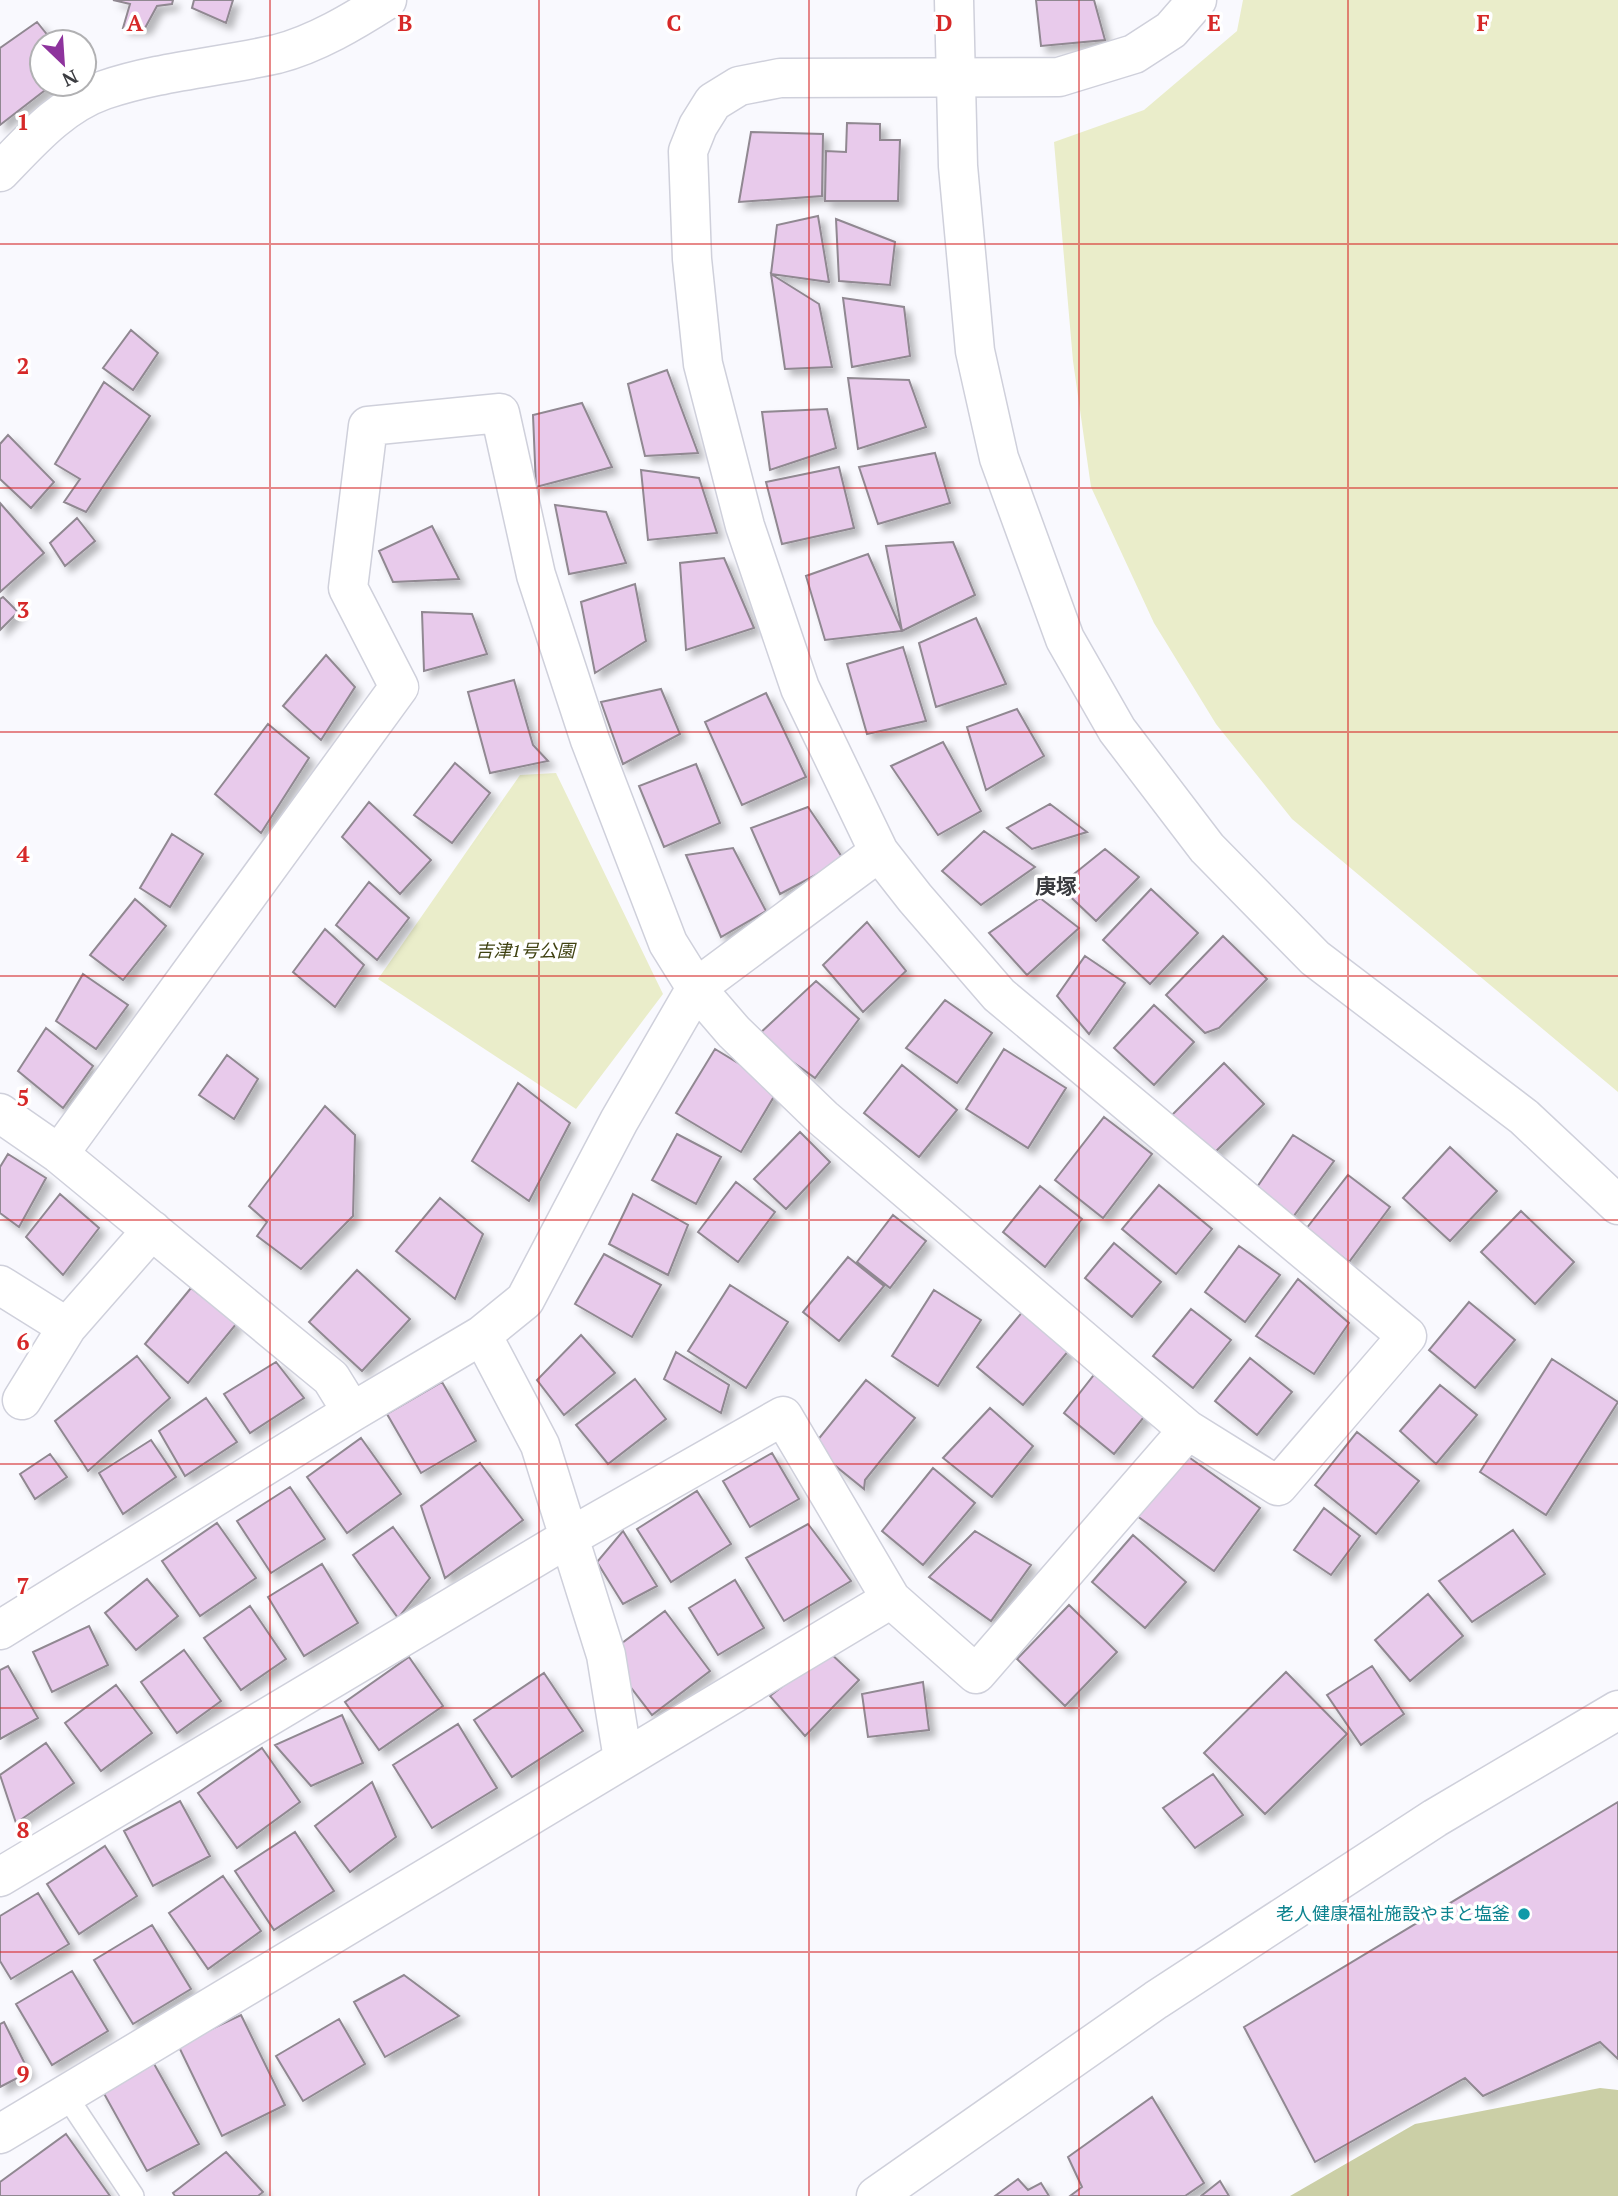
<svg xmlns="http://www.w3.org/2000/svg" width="1618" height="2196" font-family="'PT Serif','Noto Sans JP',serif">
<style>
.green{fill:#eaedca}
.forest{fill:#cbcfa6}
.building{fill:#e8caeb;stroke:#908891;stroke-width:2;filter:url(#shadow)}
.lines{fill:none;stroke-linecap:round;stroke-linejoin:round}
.service-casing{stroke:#cfd0db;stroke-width:24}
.minor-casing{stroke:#cfd0db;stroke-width:41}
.tertiary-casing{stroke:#cfd0db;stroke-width:41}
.service{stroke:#fff;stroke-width:21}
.minor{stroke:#fff;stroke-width:38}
.tertiary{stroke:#fff;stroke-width:38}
.grid{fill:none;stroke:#d62828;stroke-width:2;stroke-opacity:0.55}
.culture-dot{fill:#0f9aa8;stroke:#fff;stroke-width:2.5}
.labels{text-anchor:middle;stroke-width:7;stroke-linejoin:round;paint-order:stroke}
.park-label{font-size:18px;font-style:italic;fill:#3f4110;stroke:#fff}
.culture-label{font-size:18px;fill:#0d838f;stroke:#fff;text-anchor:end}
.quarter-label{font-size:21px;font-weight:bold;fill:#3b3c40;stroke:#fff}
.grid-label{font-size:23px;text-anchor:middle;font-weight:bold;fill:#d62828;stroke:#fff;stroke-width:7;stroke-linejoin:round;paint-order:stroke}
</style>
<defs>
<filter id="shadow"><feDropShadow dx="6" dy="6" stdDeviation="3.5" flood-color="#0004"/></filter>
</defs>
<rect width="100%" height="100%" fill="#f9f9fe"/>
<path class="green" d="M1243,0H1618V1092L1292,819L1216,724L1154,623L1091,487L1073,361L1054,142L1144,110L1237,31Z
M556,773L663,994L576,1109L378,979L520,775Z"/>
<path class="forest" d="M1600,2088L1618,2090V2196H1290L1415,2124Z"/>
<path class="building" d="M113,0H173L172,4L157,6L145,28H123L130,4Z
M194,0H233L226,23L192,8Z
M1036,0H1094L1105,40L1041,46Z
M37,22L53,42H42V84H53L0,125V48Z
M847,123L880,124V140H900L898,201H825L826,151L846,152Z
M751,132L823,134L822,196L739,202Z
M818,216L829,282L771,274L777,225Z
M836,219L895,242L890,285L839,281Z
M771,274L819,304L832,367L785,369Z
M843,298L904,307L910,356L852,367Z
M131,330L158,353L133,390L103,368Z
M667,370L698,453L645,456L628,384Z
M848,378L909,380L926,427L858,449Z
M104,382L150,416L86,512L64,502L80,479L55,464Z
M582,403L612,467L536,487L533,415Z
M827,409L836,448L770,470L762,412Z
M8,435L54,482L31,508L0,479V444Z
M935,453L950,503L878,524L859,467Z
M839,467L854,528L782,544L766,482Z
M641,470L699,478L717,533L648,540Z
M0,503L44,553L0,592Z
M555,505L606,512L626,563L569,574Z
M77,518L95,541L65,566L50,543Z
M432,526L459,579L393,582L379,551Z
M953,542L975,595L902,631L886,546Z
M868,554L902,631L825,640L806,576Z
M724,558L754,628L686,650L680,563Z
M635,584L646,641L595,673L581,602Z
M3,597L18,612L0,630V599Z
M422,612L472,614L487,654L424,671Z
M976,618L1006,684L936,707L919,643Z
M903,647L926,721L867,734L847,664Z
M326,655L355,687L321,740L283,706Z
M514,680L533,745L548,761L490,773L468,692Z
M661,689L680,734L623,764L601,702Z
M766,693L806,777L742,805L705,722Z
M1017,709L1044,756L986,790L967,727Z
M268,724L309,758L261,833L215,794Z
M943,742L981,811L938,835L891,766Z
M455,763L490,793L452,843L414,815Z
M696,764L720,823L664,847L639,786Z
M369,802L431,860L400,894L342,837Z
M1050,804L1087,832L1032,849L1007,828Z
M808,807L844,860L780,894L751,828Z
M984,831L1035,867L981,905L942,871Z
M172,834L203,854L170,907L140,888Z
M733,848L766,911L721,937L686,855Z
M1105,849L1139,877L1096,921L1059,886Z
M369,882L409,918L377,960L336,925Z
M1151,889L1198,933L1150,984L1103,940Z
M1040,898L1079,928L1027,975L989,933Z
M135,899L166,926L123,980L90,955Z
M867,922L906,971L863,1012L823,965Z
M325,929L364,965L335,1007L293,972Z
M1223,936L1267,979L1219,1028L1205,1033L1166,995Z
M1085,956L1125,983L1089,1034L1057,996Z
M83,974L128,1005L96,1049L56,1021Z
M816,981L859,1019L815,1078L757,1036Z
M945,1000L992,1033L957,1083L906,1048Z
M1154,1005L1194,1042L1154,1085L1114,1048Z
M46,1028L93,1066L63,1108L18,1071Z
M715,1049L779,1088L741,1152L676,1113Z
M1004,1049L1066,1088L1028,1148L966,1109Z
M227,1055L258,1079L234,1119L199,1095Z
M1224,1063L1264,1104L1211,1156L1171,1116Z
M902,1065L957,1110L919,1157L864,1113Z
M518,1083L570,1123L529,1201L472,1161Z
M325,1106L355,1135L353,1216L301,1269L257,1236L267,1222L249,1206Z
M1104,1117L1152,1154L1103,1218L1055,1180Z
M800,1132L830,1162L786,1209L754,1179Z
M677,1134L721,1157L696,1204L652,1180Z
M1293,1135L1334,1161L1293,1217L1255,1190Z
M1450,1147L1497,1191L1450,1241L1403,1198Z
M8,1154L46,1178L19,1227L0,1213V1167Z
M1348,1175L1390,1207L1349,1262L1306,1229Z
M736,1182L775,1212L738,1262L698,1232Z
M1159,1185L1212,1229L1176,1274L1122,1229Z
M1040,1186L1082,1219L1045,1267L1003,1232Z
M60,1194L99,1228L63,1275L26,1237Z
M633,1194L688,1225L668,1275L609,1244Z
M440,1198L483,1234L455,1299L396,1251Z
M1521,1211L1574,1262L1535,1304L1481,1252Z
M893,1215L926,1241L890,1288L857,1262Z
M1114,1243L1161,1282L1132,1317L1085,1278Z
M1239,1246L1280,1275L1245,1322L1205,1292Z
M604,1254L661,1285L632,1337L575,1304Z
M848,1257L884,1286L839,1341L803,1312Z
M357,1270L410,1319L362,1371L309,1322Z
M1298,1279L1349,1323L1314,1374L1256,1336Z
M730,1285L788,1322L746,1388L688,1351Z
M191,1288L237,1323L188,1383L145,1344Z
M934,1290L981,1320L938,1386L892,1356Z
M1469,1302L1515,1340L1475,1388L1429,1350Z
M1028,1305L1070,1349L1023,1405L977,1367Z
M1191,1309L1231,1340L1193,1388L1153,1356Z
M581,1335L615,1373L564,1415L537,1380Z
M676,1352L729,1385L721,1413L664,1379Z
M137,1356L170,1398L88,1471L55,1421Z
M1250,1358L1292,1392L1257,1435L1215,1401Z
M1552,1359L1618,1402L1546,1515L1480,1472Z
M276,1362L304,1398L250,1433L224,1394Z
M1097,1371L1148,1412L1114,1454L1064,1413Z
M635,1379L666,1419L608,1464L576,1425Z
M866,1380L915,1418L865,1480L864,1489L812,1447Z
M442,1382L476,1441L421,1473L387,1414Z
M1440,1385L1477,1415L1436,1464L1400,1431Z
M206,1398L237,1442L185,1476L159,1431Z
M990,1408L1033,1446L992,1497L943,1458Z
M1357,1432L1419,1481L1376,1534L1315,1485Z
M361,1438L401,1494L347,1533L307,1477Z
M151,1440L176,1477L123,1514L99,1473Z
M772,1453L799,1499L750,1527L723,1481Z
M1183,1453L1260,1508L1214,1571L1137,1516Z
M50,1454L67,1477L35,1499L20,1474Z
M480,1463L523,1520L445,1578L421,1506Z
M933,1468L975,1503L923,1565L882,1531Z
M290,1487L325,1539L271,1573L237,1521Z
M697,1491L731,1544L671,1582L637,1529Z
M1324,1508L1360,1536L1331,1575L1294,1550Z
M217,1523L256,1578L200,1616L162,1561Z
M808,1524L851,1581L784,1621L746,1558Z
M393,1527L430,1578L398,1618L353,1555Z
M1513,1530L1545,1574L1472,1622L1439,1581Z
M623,1531L657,1586L623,1604L597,1562Z
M975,1531L1031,1565L991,1621L929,1577Z
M1133,1535L1186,1582L1145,1628L1092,1582Z
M322,1564L358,1623L304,1656L268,1597Z
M147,1579L178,1616L136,1650L105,1613Z
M735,1580L764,1628L718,1655L689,1608Z
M1428,1594L1463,1636L1410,1681L1375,1640Z
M1069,1605L1117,1652L1065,1706L1017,1659Z
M250,1606L286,1659L241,1690L204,1638Z
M665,1611L710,1671L652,1715L606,1655Z
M89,1626L108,1665L52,1692L33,1652Z
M184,1650L221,1701L177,1733L141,1682Z
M828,1651L859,1680L805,1736L770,1696Z
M409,1657L443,1706L379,1750L345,1702Z
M8,1666L38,1718L0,1739V1670Z
M1372,1666L1404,1714L1361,1745L1327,1695Z
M1286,1672L1347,1734L1265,1814L1204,1753Z
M544,1673L583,1731L512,1777L474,1720Z
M923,1682L929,1730L868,1737L862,1694Z
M116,1685L152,1733L101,1771L65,1723Z
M342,1715L363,1763L311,1786L275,1745Z
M458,1724L497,1788L432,1828L393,1765Z
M46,1743L74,1783L16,1823L0,1775Z
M262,1748L300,1802L237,1848L198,1793Z
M1213,1774L1243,1815L1195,1848L1163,1808Z
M372,1782L396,1837L350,1872L315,1826Z
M180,1801L210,1856L153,1886L124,1831Z
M1618,1802V2059L1600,2042L1483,2096L1465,2078L1315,2162L1244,2027Z
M295,1832L334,1891L274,1930L235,1871Z
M105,1846L137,1896L79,1934L47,1884Z
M223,1876L261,1931L208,1969L169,1913Z
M38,1893L69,1944L11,1979L0,1961V1916Z
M152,1925L191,1989L133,2024L94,1960Z
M72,1971L108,2031L52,2065L16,2004Z
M404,1975L459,2016L385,2057L354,2002Z
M241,2015L285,2105L222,2136L178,2045Z
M339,2019L365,2064L303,2101L276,2056Z
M4,2022L29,2072L0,2087V2024Z
M153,2062L199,2144L147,2171L102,2090Z
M1152,2097L1204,2183L1185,2196H1070L1082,2187L1068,2157Z
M66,2134L110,2196H0V2182Z
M226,2152L263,2192L258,2196H175L173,2193Z
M1018,2179L1028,2190L1041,2183L1049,2196H995Z
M1220,2181L1229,2196H1201Z"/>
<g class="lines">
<g class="service-casing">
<path id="service" d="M65,2094L133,2196"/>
</g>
<g class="minor-casing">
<path id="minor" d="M0,1113L59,1154L331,1378L352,1412
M59,1154L399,687L348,588L368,426L500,413L536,575L590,740L668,943L696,988L734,1032L823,1118L1188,1430L1278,1486L1407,1336L999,995L915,898L879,852L800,688L745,526L703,364L692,259L688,151L698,126L713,102L739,86L780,78L1059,77L1134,54L1171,30L1197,0
M0,1285L67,1327
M482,1335L540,1445L606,1655L623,1759
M22,1400L67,1327L152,1230
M0,1630L352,1412L482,1335L525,1300L619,1121L696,988L879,852
M0,1877L568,1538L783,1416L891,1599L976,1674L1188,1430
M0,2134L891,1599"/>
</g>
<g class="tertiary-casing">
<path id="tertiary" d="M954,0L958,166L975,351L999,458L1065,639L1117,730L1207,848L1315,958L1524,1117L1618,1205
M0,172C31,140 61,105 104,90C160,71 220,67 277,54C316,44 354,21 387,0
M876,2196L1156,2000L1435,1818L1618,1710"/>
</g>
<use href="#service" class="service"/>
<use href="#minor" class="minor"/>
<use href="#tertiary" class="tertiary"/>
</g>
<path class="grid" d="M270,0V2196M539,0V2196M809,0V2196M1079,0V2196M1348,0V2196M0,244H1618M0,488H1618M0,732H1618M0,976H1618M0,1220H1618M0,1464H1618M0,1708H1618M0,1952H1618"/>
<circle class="culture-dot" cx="1524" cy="1914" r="7"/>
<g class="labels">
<g class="park-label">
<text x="525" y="957">吉津1号公園</text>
</g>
<g class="culture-label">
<text x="1510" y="1920">老人健康福祉施設やまと塩釜</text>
</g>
<g class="quarter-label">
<text x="1056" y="894">庚塚</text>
</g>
</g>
<g class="grid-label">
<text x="135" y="31">A</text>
<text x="405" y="31">B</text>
<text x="674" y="31">C</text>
<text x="944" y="31">D</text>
<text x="1214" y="31">E</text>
<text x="1483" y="31">F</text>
<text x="23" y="130">1</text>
<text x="23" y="374">2</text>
<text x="23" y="618">3</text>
<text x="23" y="862">4</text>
<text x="23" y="1106">5</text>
<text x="23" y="1350">6</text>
<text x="23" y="1594">7</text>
<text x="23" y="1838">8</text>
<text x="23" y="2082">9</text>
</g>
<g transform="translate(63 63) rotate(155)"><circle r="33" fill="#ffffff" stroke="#b1b1b3" stroke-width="2"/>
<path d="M0-5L12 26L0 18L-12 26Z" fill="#8e339d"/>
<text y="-10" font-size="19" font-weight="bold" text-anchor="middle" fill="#3b3c40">N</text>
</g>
</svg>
